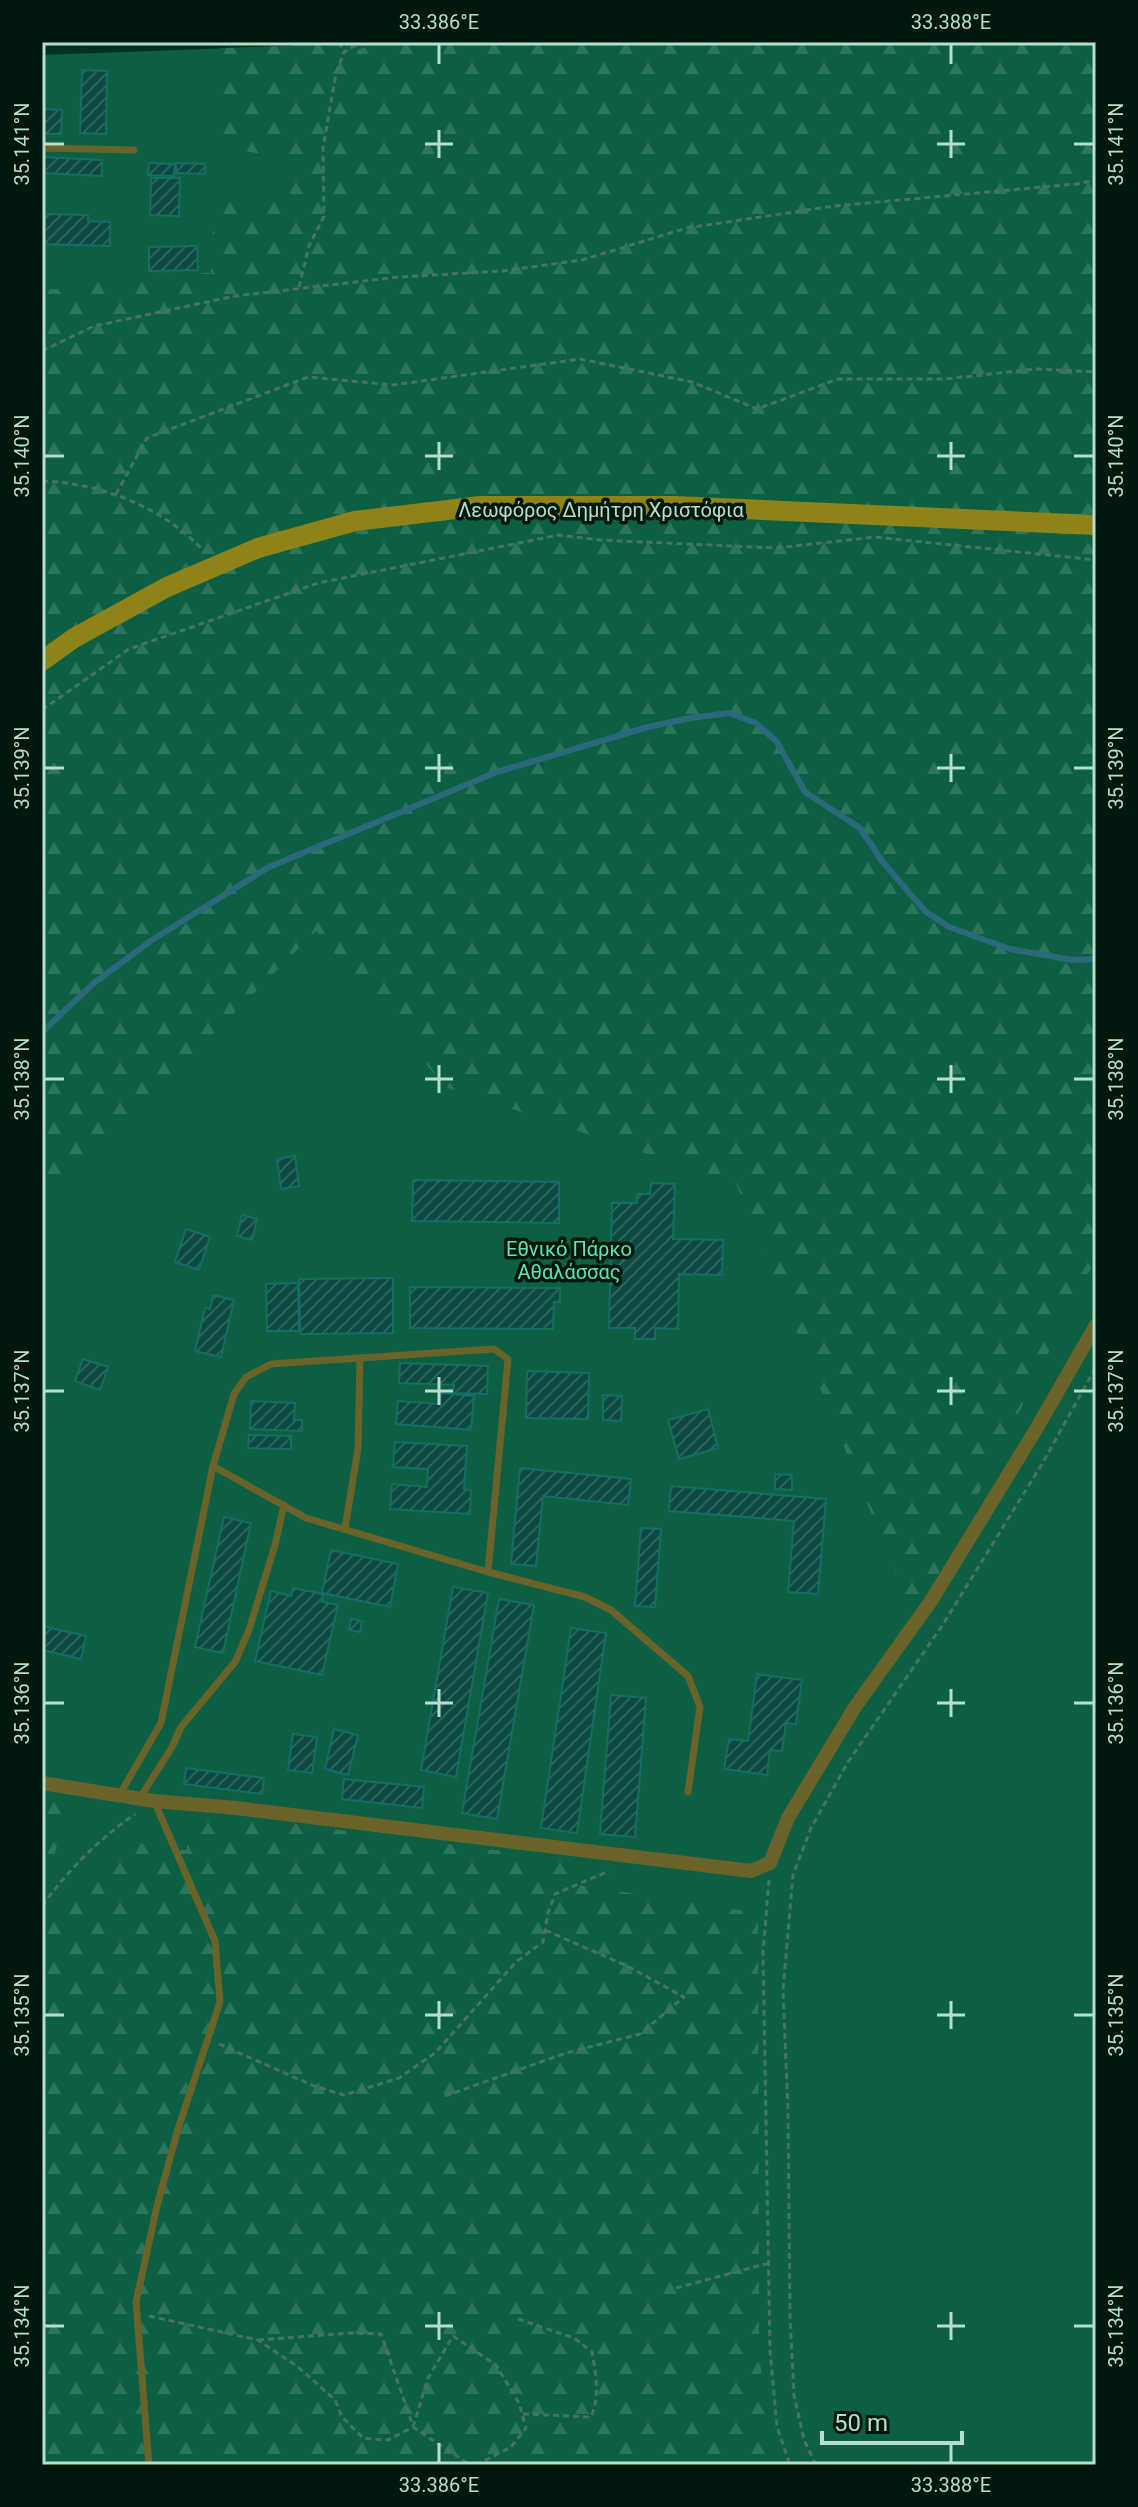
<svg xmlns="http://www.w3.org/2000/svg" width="1138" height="2507" font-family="Roboto,sans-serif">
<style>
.green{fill:#0c5f42}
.forest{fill:url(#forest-firs)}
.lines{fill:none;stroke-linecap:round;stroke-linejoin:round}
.stream{stroke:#2d697d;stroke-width:6}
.building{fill:url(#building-hatch);stroke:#156e63;stroke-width:2}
.path{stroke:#467461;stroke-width:3;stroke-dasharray:6 4;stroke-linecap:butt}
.service{stroke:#6a632a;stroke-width:7}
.minor{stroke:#6a632a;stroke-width:14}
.secondary{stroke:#8e8319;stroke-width:20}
.ticks{fill:none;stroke:#b6deca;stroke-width:3}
.labels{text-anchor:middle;stroke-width:7;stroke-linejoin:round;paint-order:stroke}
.street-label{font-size:20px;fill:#b6deca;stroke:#00170d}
.park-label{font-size:20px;fill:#5ce6ae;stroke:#00170d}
.neatline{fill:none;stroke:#b6deca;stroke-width:3}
.ticks-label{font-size:20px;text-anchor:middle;fill:#b6deca}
</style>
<defs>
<pattern id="forest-firs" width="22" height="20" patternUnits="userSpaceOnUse" patternTransform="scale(2)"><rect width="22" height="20" fill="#0c5f42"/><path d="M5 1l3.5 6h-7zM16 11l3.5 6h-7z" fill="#2d765c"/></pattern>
<pattern id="building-hatch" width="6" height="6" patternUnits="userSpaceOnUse" patternTransform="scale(2)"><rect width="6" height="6" fill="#0c4942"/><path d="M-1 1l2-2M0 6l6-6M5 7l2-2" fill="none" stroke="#2d635c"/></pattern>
</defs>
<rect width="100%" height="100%" fill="#013221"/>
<path class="green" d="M312,42H1096V2465H42V55L290,46Z"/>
<path class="forest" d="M312,42C337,42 338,48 349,69L359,49L391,42H1096V1258L915,1620L736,1183L445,1087L316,931L95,1152L42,1197V289H85L92,275L211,273L214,199L290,194L289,159L213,145L220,48L290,46Z
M42,1793L51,1794L66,1814L45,1889L59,1907L134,1842L186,1850L193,1827L212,1819L233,1816L580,1861L578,1885L758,1913L759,2350L767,2427L776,2465H42Z"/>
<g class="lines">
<path class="stream" d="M42,1032L94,983L152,940L269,867L497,772L648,727L690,718L729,713L756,723L777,742L805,792L860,828L882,861L925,911L949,927L1010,949L1072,960L1096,959"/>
</g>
<path class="building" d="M82,70L107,71L106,134L80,133Z
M42,109L62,110L61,134H42Z
M42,157L102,160V176L42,173Z
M149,163L175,164L174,176L148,175Z
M176,163L205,164V174L176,173Z
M151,178H180L179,216L150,215Z
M43,214L88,215V221L110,222V246L42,244Z
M197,246L198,270L149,271V247Z
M295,1156L299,1186L281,1189L277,1159Z
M413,1180L559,1182V1223L412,1221Z
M651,1183L675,1184L673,1239L723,1240L722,1275L679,1274L678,1329L655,1328V1339H635V1328H609L612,1203H637V1194H650Z
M242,1215L257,1219L252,1240L237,1236Z
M186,1229L210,1237L199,1270L175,1262Z
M393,1278V1333L300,1334L299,1279Z
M298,1283L299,1331H267L266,1284Z
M410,1287L560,1288V1302H554L553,1329L410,1328Z
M213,1295L234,1300L221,1357L195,1351L205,1308L210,1309Z
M83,1359L108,1367L100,1390L75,1381Z
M400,1363L488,1366L487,1394L453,1393L454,1385L399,1383Z
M527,1371L589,1373L588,1419L526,1418Z
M441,1393L474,1396L471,1430L396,1424L398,1401L440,1404Z
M603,1395L622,1396L621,1421L603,1420Z
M251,1401L295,1403L294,1420H302V1431L250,1429Z
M708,1409L718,1448L679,1459L668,1420Z
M249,1435L291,1436V1449L248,1448Z
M395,1442L467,1446L464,1489L471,1490L470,1514L390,1509L392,1484L427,1487L428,1469L393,1467Z
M520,1468L631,1479L628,1505L543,1496L536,1566L511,1564Z
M775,1474L792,1475V1490L775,1489Z
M671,1486L826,1499L818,1594L788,1592L794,1521L669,1511Z
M224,1517L251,1523L223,1653L195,1647Z
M641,1528L661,1529L655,1607L635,1606Z
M331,1550L398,1564L390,1607L322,1593Z
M453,1587L488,1593L456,1777L421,1770Z
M293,1588L323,1594L322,1602L338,1605L322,1675L255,1661L271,1591L291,1596Z
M499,1599L534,1605L497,1819L462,1813Z
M351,1619L362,1621L360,1632L349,1630Z
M42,1626L86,1636L81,1659L42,1650Z
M571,1628L606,1633L577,1833L541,1828Z
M757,1674L802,1680L796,1724L786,1723L782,1751L770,1750L767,1775L724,1769L729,1739L748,1741Z
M611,1695L646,1698L635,1837L600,1834Z
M334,1729L358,1735L348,1775L325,1769Z
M293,1734L317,1737L312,1773L288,1770Z
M186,1768L264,1778L262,1794L184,1784Z
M344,1779L424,1787L422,1808L342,1799Z"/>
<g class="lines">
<path class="path" d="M339,42L344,52
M299,287L309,246L324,216L323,148L336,73L344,52L354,46L371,42
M42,351L94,326L235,296L399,277L502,271L582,260L687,228L834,206L1076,184L1096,180
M42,481C101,483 162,507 203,550
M116,494L147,438L308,377L393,385L580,359L692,382L757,409L838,379H945L1036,369L1096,372
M42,710L129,649L318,583L559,535L600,540L776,548L875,537L1096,560
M769,1880L763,1952L770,2350L777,2427L790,2465
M42,1906C69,1869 98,1840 135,1814
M219,2044L314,2086L344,2095L399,2078L435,2053L516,1962L543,1942L548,1913L555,1894L609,1871
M445,2096L566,2053L640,2034L684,1997L627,1966L545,1930
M676,2288L769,2263
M149,2316L258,2340L298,2367L335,2400L342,2417L363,2438L388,2440L413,2427L470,2465
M518,2319L574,2338L592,2352C596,2375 600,2396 591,2417L522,2414
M258,2340L350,2333L381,2334L413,2426
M413,2427L428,2378L453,2336L496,2365L519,2403L526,2428L511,2447L476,2465
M816,2465L804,2440L794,2395L790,2317L788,2110L783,1990L793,1875L811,1828L848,1762L942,1626L1042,1464L1096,1367"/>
<path class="service" d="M42,148L134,150
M213,1466L306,1518L488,1572L585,1597L611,1610L688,1676L700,1707L688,1792
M345,1528L358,1449L360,1358
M120,1794L161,1723L213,1466L234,1394L246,1377L271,1364L494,1349L508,1359L488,1572
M140,1798L172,1747L181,1727L235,1662L249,1630L275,1545L284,1505
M149,2465L136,2302L157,2206L178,2129L220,2002L215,1941L155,1803"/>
<path class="minor" d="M42,1783L154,1801L236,1808L751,1871L770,1863L788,1818L855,1707L931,1601L1035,1431L1096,1325"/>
<path class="secondary" d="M42,661L74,638L167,587L258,548L355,521L481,506H674L1096,525"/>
</g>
<path class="ticks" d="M439,44V64M951,44V64M439,130V158M951,130V158M44,144H64M425,144H453M937,144H965M1074,144H1094M439,442V470M951,442V470M44,456H64M425,456H453M937,456H965M1074,456H1094M439,754V782M951,754V782M44,768H64M425,768H453M937,768H965M1074,768H1094M439,1065V1093M951,1065V1093M44,1079H64M425,1079H453M937,1079H965M1074,1079H1094M439,1377V1405M951,1377V1405M44,1391H64M425,1391H453M937,1391H965M1074,1391H1094M439,1689V1717M951,1689V1717M44,1703H64M425,1703H453M937,1703H965M1074,1703H1094M439,2001V2029M951,2001V2029M44,2015H64M425,2015H453M937,2015H965M1074,2015H1094M439,2312V2340M951,2312V2340M44,2326H64M425,2326H453M937,2326H965M1074,2326H1094M439,2443V2463M951,2443V2463"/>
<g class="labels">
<g class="street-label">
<text x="601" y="517">Λεωφόρος Δημήτρη Χριστόφια</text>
</g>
<g class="park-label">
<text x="569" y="1256">Εθνικό Πάρκο<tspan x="569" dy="23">Αθαλάσσας</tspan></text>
</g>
</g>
<rect width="1138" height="2507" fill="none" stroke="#00170d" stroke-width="88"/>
<path d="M822 2431v12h140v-12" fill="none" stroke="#b6deca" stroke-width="4"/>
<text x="834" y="2431" font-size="24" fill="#b6deca" stroke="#00170d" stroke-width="6" paint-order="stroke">50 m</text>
<rect x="44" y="44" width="1050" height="2419" class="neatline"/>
<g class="ticks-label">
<text x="439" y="29">33.386°E</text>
<text x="951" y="29">33.388°E</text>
<text transform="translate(22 144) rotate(-90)" y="7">35.141°N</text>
<text transform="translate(1116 144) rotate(-90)" y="7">35.141°N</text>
<text transform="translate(22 456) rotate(-90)" y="7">35.140°N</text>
<text transform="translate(1116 456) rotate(-90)" y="7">35.140°N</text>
<text transform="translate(22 768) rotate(-90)" y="7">35.139°N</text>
<text transform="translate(1116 768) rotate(-90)" y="7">35.139°N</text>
<text transform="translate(22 1079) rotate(-90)" y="7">35.138°N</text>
<text transform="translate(1116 1079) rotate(-90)" y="7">35.138°N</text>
<text transform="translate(22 1391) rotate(-90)" y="7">35.137°N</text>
<text transform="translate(1116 1391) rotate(-90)" y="7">35.137°N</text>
<text transform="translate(22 1703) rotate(-90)" y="7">35.136°N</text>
<text transform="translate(1116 1703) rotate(-90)" y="7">35.136°N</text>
<text transform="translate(22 2015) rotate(-90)" y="7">35.135°N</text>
<text transform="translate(1116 2015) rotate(-90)" y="7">35.135°N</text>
<text transform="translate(22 2326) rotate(-90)" y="7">35.134°N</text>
<text transform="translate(1116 2326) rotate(-90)" y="7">35.134°N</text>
<text x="439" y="2492">33.386°E</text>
<text x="951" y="2492">33.388°E</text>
</g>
</svg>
